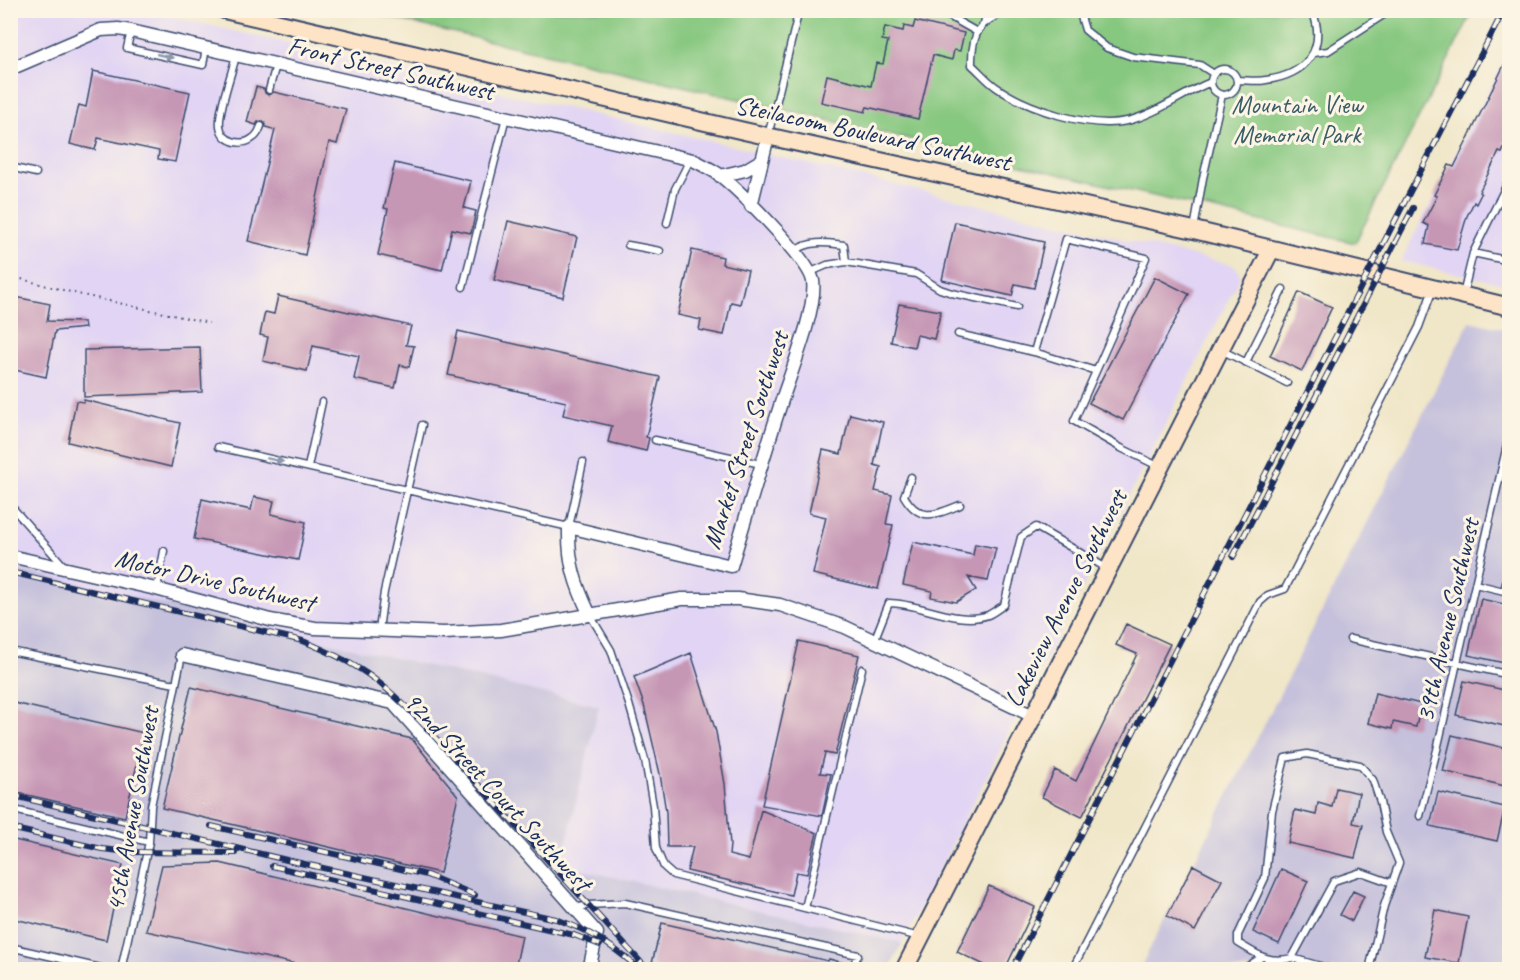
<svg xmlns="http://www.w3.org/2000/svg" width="1520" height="980" font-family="Caveat,sans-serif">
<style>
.built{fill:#e1d4f4}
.industrial{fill:#c5c0db}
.green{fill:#87c880;stroke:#517c6f;stroke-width:1.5}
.building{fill:#c697b5}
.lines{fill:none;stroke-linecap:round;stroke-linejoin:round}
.lane-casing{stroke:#3b4a6e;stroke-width:9}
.street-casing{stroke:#3b4a6e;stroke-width:15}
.secondary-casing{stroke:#3b4a6e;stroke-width:20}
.path{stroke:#3b4a6e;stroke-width:2;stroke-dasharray:1.5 4.5;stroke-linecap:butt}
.lane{stroke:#fff;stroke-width:6}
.street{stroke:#fff;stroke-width:12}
.secondary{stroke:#fee4c6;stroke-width:16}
.rail-casing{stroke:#1b2f5e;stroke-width:6}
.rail{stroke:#fcf5e5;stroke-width:4;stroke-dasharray:11;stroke-linecap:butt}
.oneway{fill:#8d97ae}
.labels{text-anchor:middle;stroke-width:6;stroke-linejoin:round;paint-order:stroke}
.street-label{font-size:26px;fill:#1b2f5e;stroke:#fcf5e5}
.park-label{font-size:26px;fill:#3b5d68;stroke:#fcf5e5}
</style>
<rect width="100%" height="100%" fill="#fcf5e5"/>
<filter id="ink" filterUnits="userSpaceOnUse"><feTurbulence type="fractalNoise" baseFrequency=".0167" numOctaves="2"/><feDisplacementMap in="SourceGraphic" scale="12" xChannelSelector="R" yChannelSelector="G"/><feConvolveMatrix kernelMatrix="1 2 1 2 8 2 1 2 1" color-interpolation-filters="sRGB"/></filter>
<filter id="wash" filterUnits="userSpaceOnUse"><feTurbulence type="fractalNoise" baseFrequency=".008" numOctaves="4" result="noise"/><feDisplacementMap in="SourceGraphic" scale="24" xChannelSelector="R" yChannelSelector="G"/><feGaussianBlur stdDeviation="1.35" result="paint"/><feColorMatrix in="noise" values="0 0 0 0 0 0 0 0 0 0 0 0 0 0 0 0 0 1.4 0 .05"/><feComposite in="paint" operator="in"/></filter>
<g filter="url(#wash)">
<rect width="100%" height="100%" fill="#f0e6c8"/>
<path class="built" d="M11,11H147L750,150L1232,265L1238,270L1240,277L902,943L561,865L599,706L11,568Z
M1509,51V285L1401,261Z"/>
<path class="industrial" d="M1470,321L1509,330V969L1139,970Z
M11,568L599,706L561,865L902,943L889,970H11Z"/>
<path class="green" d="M361,11H1473L1355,243Z"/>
<g id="blocks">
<path class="building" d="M915,21L964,33L960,51L954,50L952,60L933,55L918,119L867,107L865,112L821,102L827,75L871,86L876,63L883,64L888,41L882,40L885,27L903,31L904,26L913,28Z
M1509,55V131L1504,143L1506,144L1502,153L1499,152L1479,192L1481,194L1476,204L1474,202L1467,216L1457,250L1425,244L1429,226L1423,223L1437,196L1434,195L1449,165L1454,167Z
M93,71L190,92L175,162L158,159L159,151L98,138L95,150L70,144L79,105L86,107Z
M256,87L264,89L265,93L268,95L274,92L346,109L337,144L329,142L305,255L248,241L275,130L266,127L265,123L262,121L258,122L256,125L247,122Z
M395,163L471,181L464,208L476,211L471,233L452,229L442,270L378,255L388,209L384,208Z
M508,221L577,237L563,297L494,280Z
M955,222L1044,242L1034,288L1015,284L1012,296L942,280Z
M692,250L723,257L722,264L748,270L740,304L731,302L724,335L699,330L701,320L678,315Z
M1155,277L1189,294L1123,420L1089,403Z
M1299,292L1332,307L1302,371L1270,356Z
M10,296L50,304L47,321L84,322L85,328L55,331L46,377L10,369Z
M278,296L411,326L406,345L414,346L409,367L400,365L395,388L354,379L359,356L313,346L307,371L263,361L268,337L260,335L265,312L274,314Z
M899,304L941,311L934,339L917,335L914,347L891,342Z
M458,331L660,377L646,437L649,438L646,451L608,442L612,426L563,415L566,402L448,375Z
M200,347L202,392L84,397V350Z
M84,400L180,423L171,467L68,442L76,401L84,402Z
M850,414L883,422L874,465L881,467L875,491L892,495L886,524L893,525L878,589L813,574L826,517L809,513L823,450L841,454Z
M254,497L274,501L271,514L306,522L298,560L194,539L202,499L251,510Z
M913,542L973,555L975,544L996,548L988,581L968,577L976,590L956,602L931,597L932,591L903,585Z
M1481,599L1509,605V664L1468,655Z
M1126,624L1170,644L1082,817L1042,797L1055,770L1076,781L1137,654L1116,645Z
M799,641L859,655L835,755L825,753L820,773L831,774L822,816L762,805Z
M691,653L716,732L725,784L730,845L729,855L749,860L761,810L817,833L807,874L796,872L791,895L687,871L693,847H667L666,812L660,774L644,705L634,677Z
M1464,681L1509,691V727L1456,715Z
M191,687L412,739L458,796L440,873L162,808Z
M1375,693L1421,704L1416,727L1393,722L1392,729L1368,723Z
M10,702L144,733L125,817L10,791Z
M1452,735L1509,749V787L1443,771Z
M1336,788L1359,793L1353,823L1363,825L1355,858L1288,843L1295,810L1316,815L1318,803L1332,807Z
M1438,792L1505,807L1497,841L1430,826Z
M10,839L123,865L106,940L10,918Z
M220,863L522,936L515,969H318L146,931L162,865Z
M1193,865L1222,880L1195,931L1167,916Z
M1281,869L1308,881L1279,944L1253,932Z
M989,886L1035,907L1005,969H993L957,952Z
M1353,891L1364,896L1352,921L1340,915Z
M1435,910L1468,917L1459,963L1425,957Z
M662,923L828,961L829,959L848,964L846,969H658L652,963Z"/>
</g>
</g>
<g filter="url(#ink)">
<use href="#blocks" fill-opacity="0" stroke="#3b4a6e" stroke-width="1.5"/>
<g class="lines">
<g class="lane-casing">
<path id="lane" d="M938,10L977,32
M1010,10C980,21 971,32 972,65C980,72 987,81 996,87C1027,109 1089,129 1127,121C1157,114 1183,93 1211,82
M1079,10L1085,30L1107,48L1133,57L1200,65L1214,74
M984,24L987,10
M131,31L127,48L203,65L206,48
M1314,53L1328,51L1391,10
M236,56C232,73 218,110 220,126C222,142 242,147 253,138C258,135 259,131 261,126
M1211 82a13 13 0 1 1 26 0a13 13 0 1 1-26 0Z
M1238,80C1247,80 1257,82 1266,80C1305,75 1328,50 1312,10
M269,90L276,65
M768,136L799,10
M10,167L36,173
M667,223L675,189L690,160
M1194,229L1203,178L1222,95
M628,245L660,251
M795,251C810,240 826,243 844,245L846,262
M1473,253L1510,178
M10,256L14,257
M811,272L827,265L846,262L916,274L940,289L952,293L1017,307
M463,287L506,117
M1463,295L1473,253L1510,261
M958,334L1034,352L1066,239L1146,258L1074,421L1121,448L1160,467
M1221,350L1287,383
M1034,352L1096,371
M1246,362L1283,289
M655,440L761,464
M218,447L569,527L583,462
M308,467L322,402
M911,477L904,496C920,523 935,515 960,505
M10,505L63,565
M1510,568L1504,591L1510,593
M1475,584L1504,591
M157,589L164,551
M590,615L611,650L629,704L645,760L653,806L656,848L664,867L673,875L920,937
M379,630L384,592L422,425
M1350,639L1510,675
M874,641L889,603C920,603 958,626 988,615C993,613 999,608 1004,605L1021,537L1036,527L1108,569
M10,651L175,684
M10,809L149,842
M1420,816L1437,750L1510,432
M575,908L589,905L625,903L858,955L851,970
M805,908L862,669
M10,947L109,970
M1292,958L1334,970
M121,970L149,842L151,806L182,655
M1072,970L1260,602L1268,595L1285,589L1419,327L1433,289
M1242,970L1262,957
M1369,970L1384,906L1399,863L1386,832L1380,802L1373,780L1360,765L1307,754L1285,758L1272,811L1265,878L1238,935V943C1258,955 1269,964 1292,958L1334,881L1361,872L1392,883"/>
</g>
<g class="street-casing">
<path id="street" d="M10,69L101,30L118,29L131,31L693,160C701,164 709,168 717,173C737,188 809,259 813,281C817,308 791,372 782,400C764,455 748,510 731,566L569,527C568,562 575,584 590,615
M720,176L745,170L762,160
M751,206L768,136
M10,556L156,589L270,620L315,628L444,633L501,630L682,599H738L780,605L845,627L1033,716
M182,655L393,703L597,933L589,970"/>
</g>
<g class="secondary-casing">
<path id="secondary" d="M224,10L744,131L1194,230L1510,307
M904,970L1271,250"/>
</g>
<path class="path" d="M10,276L78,294L209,323"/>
<use href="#lane" class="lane"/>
<use href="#street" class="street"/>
<use href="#secondary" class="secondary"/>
<g class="rail-casing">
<path id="rail" d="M1233,557L1413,208
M10,572L303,641C357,663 381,680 421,722L648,970
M10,795L291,861L556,919C592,932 607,942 636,966
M211,826L427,875L475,895
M10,828L102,849L129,852L235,853
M272,866L574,935L600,945
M1012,970L1368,273L1504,10"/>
</g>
<use href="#rail" class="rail"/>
</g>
<defs><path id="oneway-solid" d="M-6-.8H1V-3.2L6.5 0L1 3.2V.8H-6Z" transform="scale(1.5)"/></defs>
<g class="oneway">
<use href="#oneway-solid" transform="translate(165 56) rotate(13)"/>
<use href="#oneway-solid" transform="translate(275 460) rotate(12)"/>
</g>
</g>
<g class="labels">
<g class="street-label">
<text transform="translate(391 68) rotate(13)" y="9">Front Street Southwest</text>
<text transform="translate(873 133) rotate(12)" y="9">Steilacoom Boulevard Southwest</text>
<text transform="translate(745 440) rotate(-72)" y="9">Market Street Southwest</text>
<text transform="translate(215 580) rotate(13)" y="9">Motor Drive Southwest</text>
<text transform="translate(1065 598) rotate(-63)" y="9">Lakeview Avenue Southwest</text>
<text transform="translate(1447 620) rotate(-77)" y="9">39th Avenue Southwest</text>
<text transform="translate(498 791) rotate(47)" y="9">92nd Street Court Southwest</text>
<text transform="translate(132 809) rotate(-80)" y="9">45th Avenue Southwest</text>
</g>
<g class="park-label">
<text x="1297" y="113">Mountain View<tspan x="1297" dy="30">Memorial Park</tspan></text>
</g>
</g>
<rect width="1520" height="980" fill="none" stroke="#fcf5e5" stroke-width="36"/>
</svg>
